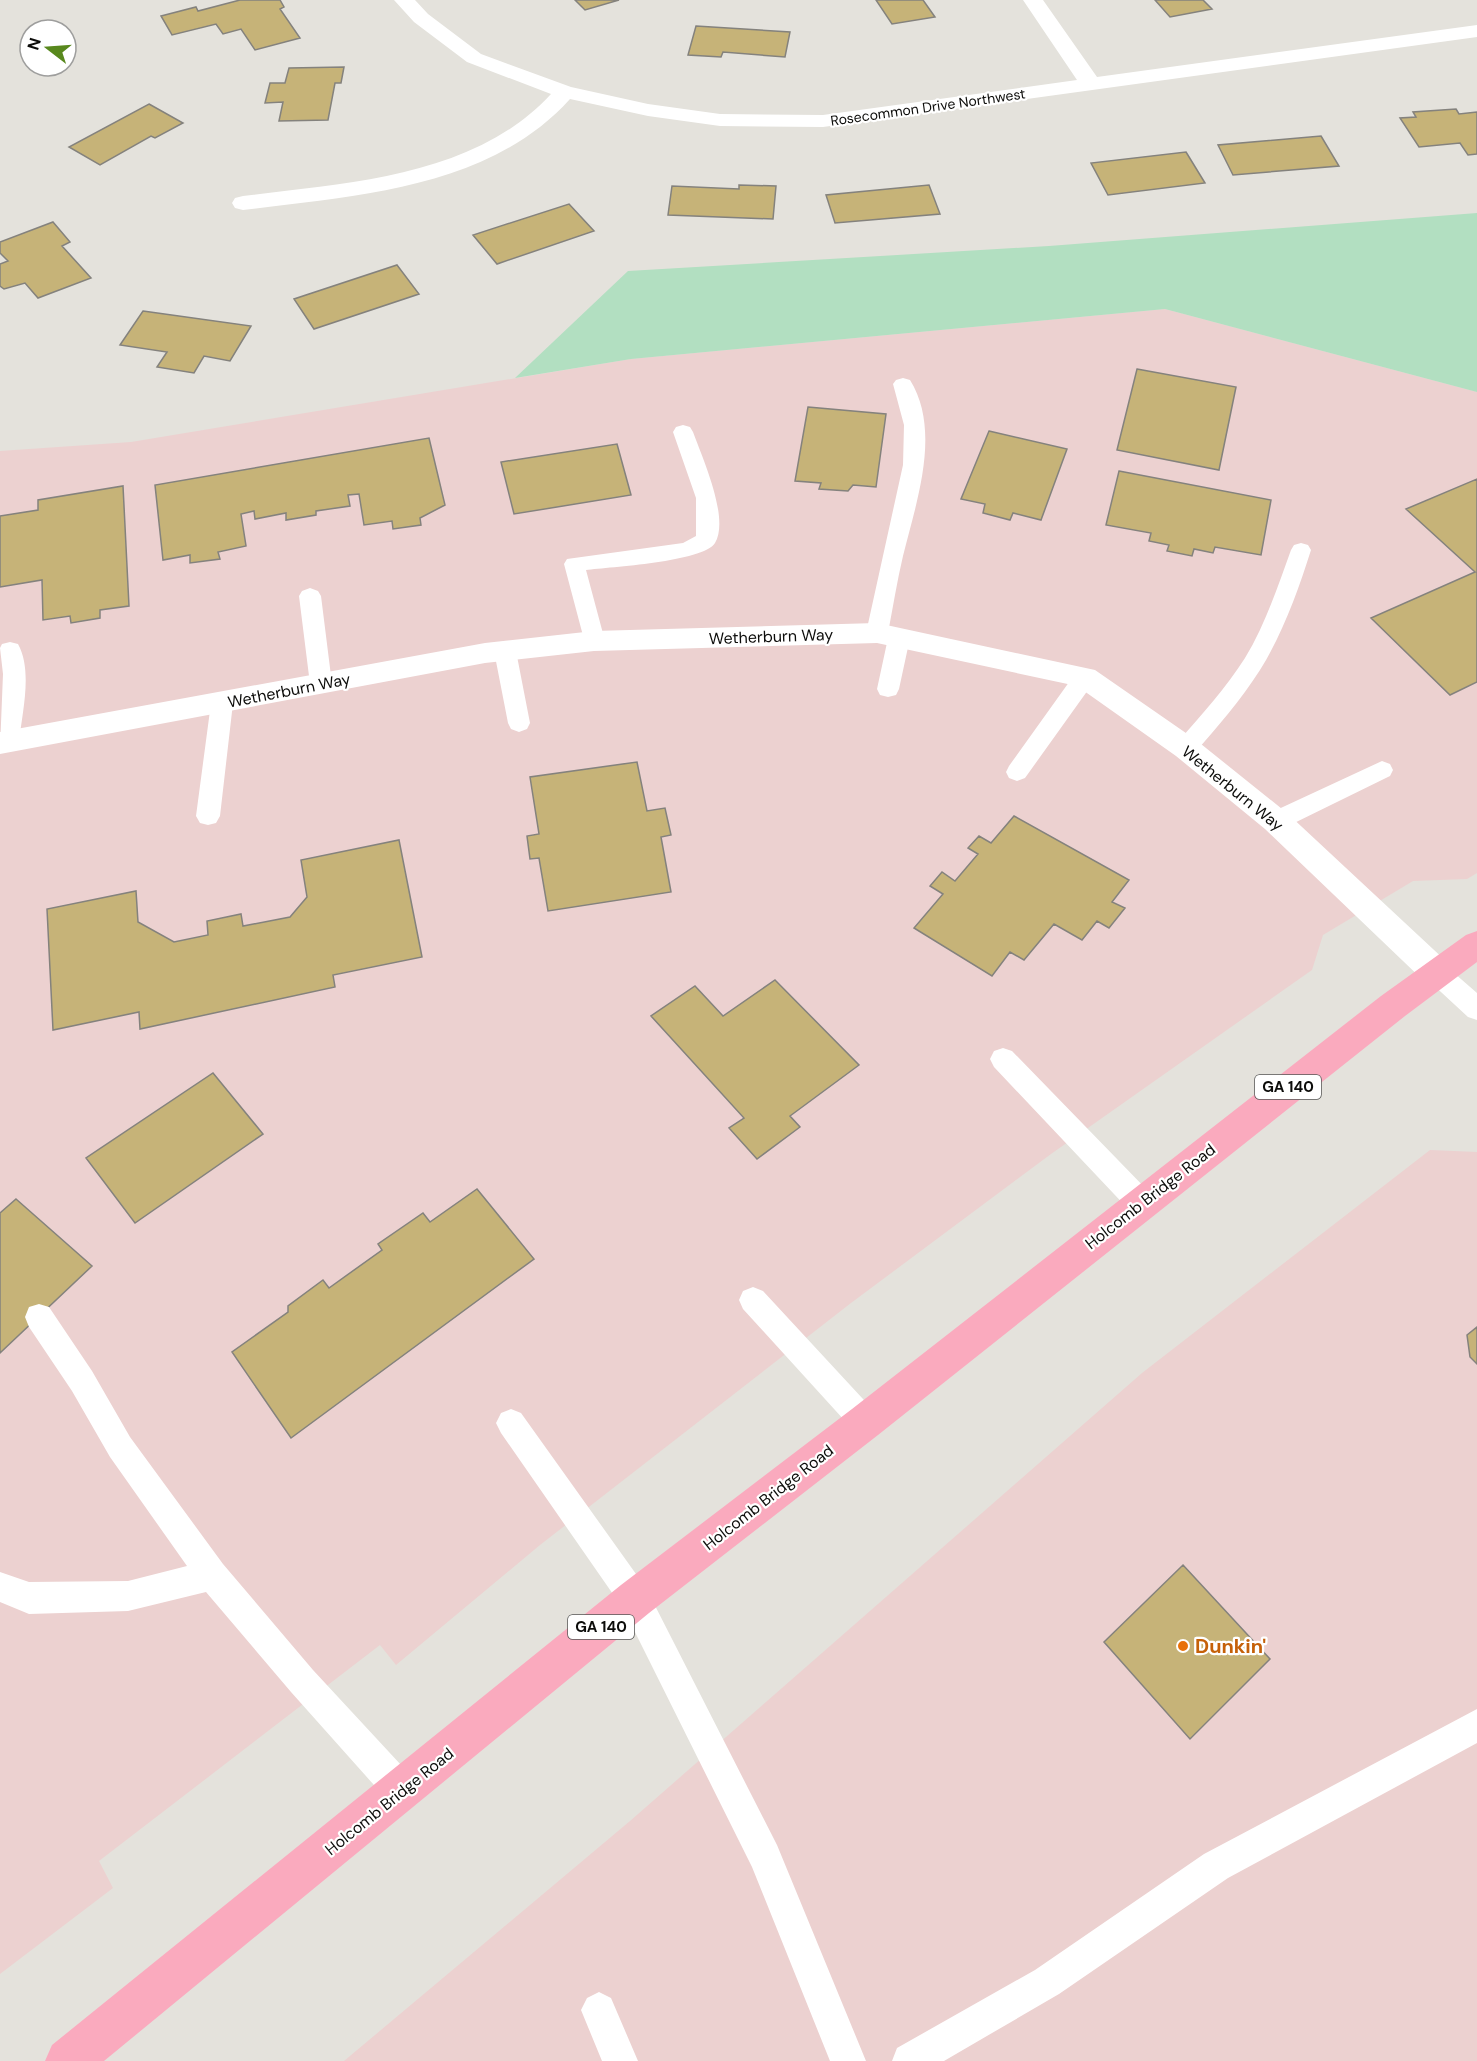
<svg xmlns="http://www.w3.org/2000/svg" width="1477" height="2061" font-family="'DM Sans',sans-serif">
<style>
.commercial{fill:#ecd1d0}
.green{fill:#b2dfc1}
.building{fill:#c6b378;stroke:#84827d;stroke-width:1.5}
.lines{fill:none;stroke-linecap:round;stroke-linejoin:round}
.lane{fill:#fff;fill-rule:evenodd}
.street{fill:#fff;fill-rule:evenodd}
.primary{fill:#faaabe;fill-rule:evenodd}
.food-dot{fill:#e8710a;stroke:#fff;stroke-width:2}
.labels{text-anchor:middle;stroke-width:4.5;stroke-linejoin:round;paint-order:stroke}
.far-street-label{font-size:14px;fill:#0c0c0a;stroke:#fff}
.shield{fill:#fff;stroke:#555554;stroke-width:1.5}
.shield-label{font-size:15px;font-weight:bold;fill:#0c0c0a}
.street-label{font-size:16px;fill:#0c0c0a;stroke:#fff}
.near-food-label{font-size:20px;font-weight:bold;fill:#c56008;stroke:#fff;text-anchor:start}
</style>
<rect width="100%" height="100%" fill="#e4e2dc"/>
<path class="commercial" d="M1165,309L1477,392V873L1467,879L1413,881L1323,935L1312,970L1051,1154L851,1303L540,1545L396,1665L380,1645L99,1861L113,1888L0,1974V451L131,442L631,359Z
M1430,1150L1477,1152V2061H344L630,1821L1142,1373Z"/>
<path class="green" d="M1477,213V392L1165,309L631,359L515,378L628,271L1049,246Z"/>
<path class="building" d="M240,0H280L284,7L280,9L300,38L255,50L241,29L223,34L216,24L172,35L161,16L196,7L198,11Z
M575,0H619L585,10Z
M876,0H923L935,17L892,24Z
M1155,0H1203L1212,9L1170,17Z
M696,26L790,32L785,57L723,52L721,57L688,55Z
M344,67L341,83H335L328,120L279,121L283,102L265,103L270,83H285L289,68Z
M149,104L183,123L155,138L151,136L100,165L69,147Z
M1456,109L1459,114L1477,112V154L1468,155L1460,143L1419,147L1400,118L1416,117L1413,112Z
M1321,136L1339,166L1233,175L1218,145Z
M1186,152L1205,183L1108,195L1091,163Z
M739,185L776,186L773,219L668,215L672,186L739,189Z
M929,185L940,214L835,223L826,195Z
M569,204L594,231L497,264L473,235Z
M53,222L70,242L62,246L91,278L38,298L25,283L4,289L0,286V264L8,261L0,253V242Z
M397,265L419,294L314,329L294,299Z
M143,311L251,326L230,361L204,356L194,373L157,367L167,352L120,345Z
M1137,369L1236,387L1219,470L1117,450Z
M808,407L886,414L876,487L853,485L848,491L819,489L821,483L795,481Z
M989,431L1067,449L1041,520L1013,513L1010,520L983,513L985,504L961,499Z
M429,438L445,505L420,518L421,525L393,529L392,521L364,525L359,494L348,495L350,506L316,511V515L286,520V513L255,519L254,511L241,514L246,546L218,552L220,559L190,563V555L163,560L155,485Z
M617,444L631,495L514,514L501,462Z
M1119,471L1271,500L1261,555L1215,547L1213,553L1194,549L1192,556L1167,551L1169,545L1149,541L1151,533L1106,525Z
M1477,479V682L1450,695L1371,618L1475,572L1406,509Z
M123,486L129,606L100,610V618L71,623L70,616L43,620L42,580L0,587V516L38,510V500Z
M637,762L647,811L665,808L671,835L661,837L671,892L548,911L539,858L530,859L527,836L539,834L530,777Z
M1014,816L1129,880L1112,902L1125,908L1109,928L1097,921L1082,940L1054,924L1024,960L1010,952L992,976L914,928L943,894L930,886L942,872L955,881L978,854L968,848L979,836L991,843Z
M399,840L422,957L333,975L335,987L140,1029L139,1012L53,1030L47,909L136,891L138,922L174,942L208,935L207,921L241,914L243,926L290,917L307,897L301,860Z
M775,980L859,1065L790,1116L800,1127L757,1159L729,1128L744,1118L651,1016L695,986L723,1016Z
M213,1073L263,1134L135,1223L86,1158Z
M477,1189L534,1259L291,1438L232,1352L288,1312V1306L323,1280L329,1288L382,1250L378,1244L423,1213L430,1222Z
M16,1199L92,1266L0,1353V1213Z
M1477,1327V1364L1470,1357L1467,1335Z
M1183,1565L1270,1659L1190,1739L1104,1642Z"/>
<g class="lines">
<path class="lane" d="M903,378L910,380C942,431 916,503 903,556C897,581 893,607 888,633L885,639L877,641L869,639L866,633L903,465L904,425L893,384L896,380Z
M683,425L690,427L693,432C702,457 730,518 715,543C703,562 610,567 586,570L605,641L602,647L594,649L586,647L564,564L567,559L683,543L696,536V498L673,432L676,427Z
M1301,543L1308,545L1311,550C1298,591 1283,633 1260,670C1241,700 1217,727 1194,754L1186,757L1178,754L1175,748L1178,742C1201,715 1226,688 1245,658C1265,625 1278,586 1291,550L1294,545Z
M310,588L318,591L321,596L332,684L329,690L321,692L313,690L310,684L299,596L302,591Z
M899,630L907,632L910,638L899,689L896,695L888,697L880,695L877,689L888,638L891,632Z
M10,642L18,644C33,671 22,713 19,742L16,748L8,751L0,748L3,674L0,648L2,644Z
M505,643L513,645L516,651L530,723L527,729L519,732L511,729L508,723L494,651L497,645Z
M1085,669L1093,671L1096,677L1093,683L1025,778L1017,781L1009,778L1006,772L1009,766L1077,671Z
M222,695L230,697L233,703L220,816L216,823L208,825L200,823L196,816L211,703L214,697Z
M1382,761L1390,764L1393,770L1390,776L1284,828L1276,830L1268,828L1264,821L1268,814Z
M1437,963L1446,966L1477,993V1020L1468,1017L1428,980L1425,973L1428,966Z
M1003,1048L1012,1051L1151,1194L1155,1203L1151,1212L1141,1215L1131,1212L994,1067L990,1059L994,1051Z
M753,1287L763,1291L875,1412L880,1422L875,1432L865,1436L855,1432L743,1309L739,1300L743,1291Z
M39,1304L49,1307L92,1371L130,1437L223,1564L313,1670L414,1779L418,1791L414,1803L402,1807L390,1803L291,1692L206,1592L128,1611L29,1614L0,1602V1572L29,1582L128,1581L187,1566L110,1457L72,1391L29,1327L25,1317L29,1307Z
M511,1409L521,1413L646,1588L777,1845L866,2061H830L752,1867L624,1610L501,1433L496,1423L501,1413Z
M1477,1709V1743L1228,1878L1059,1994L944,2061H892L897,2048L1035,1970L1204,1854Z
M599,1992L611,1998L638,2061H602L581,2010L587,1998Z"/>
<path class="street" d="M394,0H415L428,14L481,54L571,87L648,104L720,114L823,115L1077,80L1023,0H1043L1097,77L1477,25V37L823,127L720,126L648,116L570,99C489,189 355,196 243,210L235,208L232,203L235,198L243,196C348,183 475,177 551,94L467,62L414,22Z
M877,623L1095,670L1196,740L1287,813L1448,963L1453,973L1448,983L1437,987L1426,983L1265,829L1176,756L1077,686L877,643L594,651L485,663L0,754V732L485,643L594,631Z"/>
<path class="primary" d="M1477,931V962L1405,1016L878,1435L649,1613L104,2061H45L52,2045L621,1585L852,1409L1381,996L1466,935Z"/>
</g>
<circle class="food-dot" cx="1183" cy="1646" r="6"/>
<g class="labels">
<g class="far-street-label">
<text transform="translate(928 107) rotate(-8)" y="5">Rosecommon Drive Northwest</text>
</g>
<g class="shield">
<rect x="1255" y="1075" width="66" height="24" rx="4.5"/>
<rect x="568" y="1615" width="66" height="24" rx="4.5"/>
</g>
<g class="shield-label">
<text x="1288" y="1092">GA 140</text>
<text x="601" y="1632">GA 140</text>
</g>
<g class="street-label">
<text transform="translate(771 636) rotate(-2)" y="6">Wetherburn Way</text>
<text transform="translate(289 690) rotate(-11)" y="6">Wetherburn Way</text>
<text transform="translate(1233 788) rotate(39)" y="6">Wetherburn Way</text>
<text transform="translate(1150 1196) rotate(-38)" y="6">Holcomb Bridge Road</text>
<text transform="translate(768 1497) rotate(-38)" y="6">Holcomb Bridge Road</text>
<text transform="translate(389 1801) rotate(-39)" y="6">Holcomb Bridge Road</text>
</g>
<g class="near-food-label">
<text x="1195" y="1653">Dunkin'</text>
</g>
</g>
<g transform="translate(48 48) rotate(287)"><circle r="28" fill="#ffffff" stroke="#9e9e9d" stroke-width="1.5"/>
<path d="M0-4.5L10 22L0 15L-10 22Z" fill="#58881d"/>
<text y="-9" font-size="16" font-weight="bold" text-anchor="middle" fill="#0c0c0a">N</text>
</g>
</svg>
